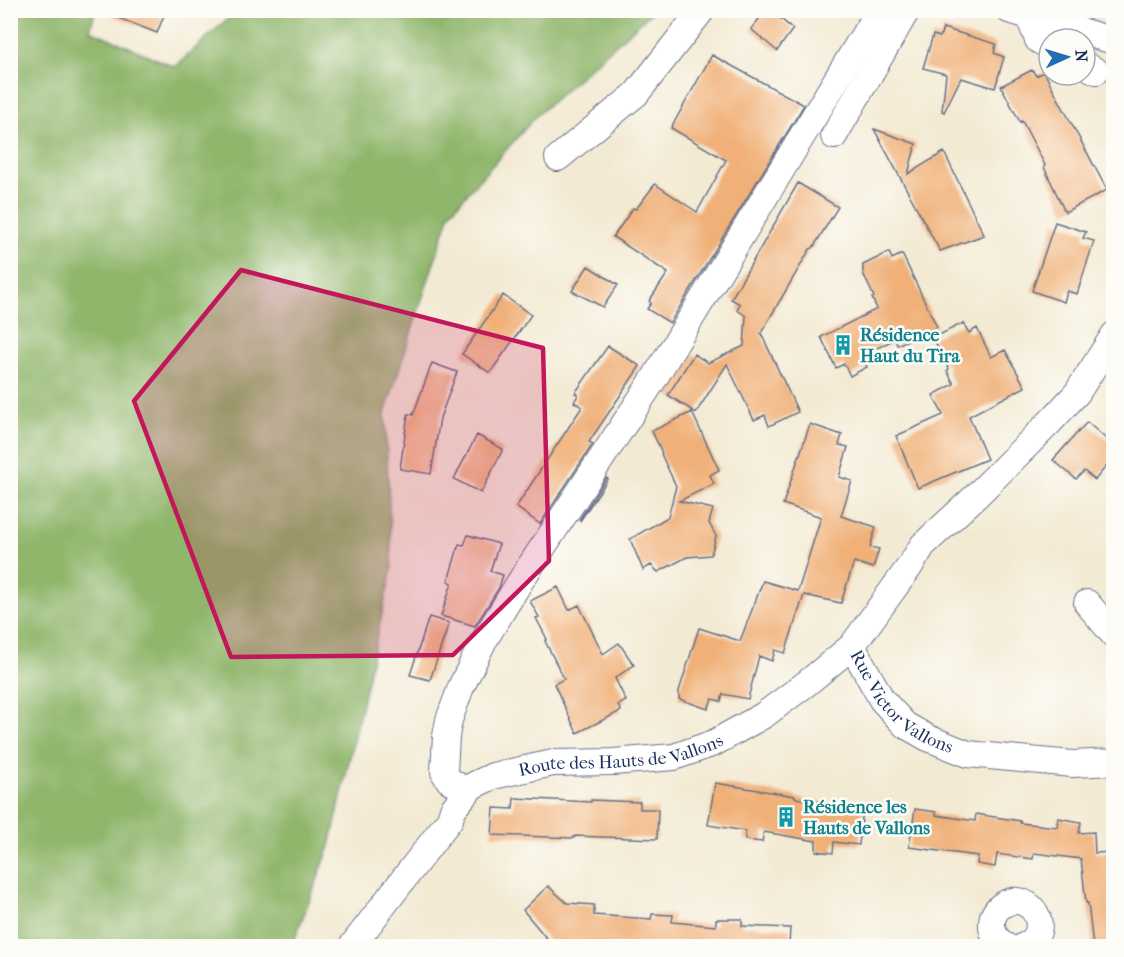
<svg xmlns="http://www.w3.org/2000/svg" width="1124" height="957" font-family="'IM FELL French Canon',serif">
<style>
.forest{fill:#90b66c;stroke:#567265;stroke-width:1.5}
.building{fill:#f0b078}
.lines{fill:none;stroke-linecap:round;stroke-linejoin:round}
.street-casing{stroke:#677087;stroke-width:28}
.street{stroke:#fff;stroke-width:26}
.marked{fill:#c2185b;fill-opacity:0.2;stroke:#c2185b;stroke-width:4.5;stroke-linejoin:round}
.labels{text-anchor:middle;stroke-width:5;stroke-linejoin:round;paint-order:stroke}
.culture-label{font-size:18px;font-weight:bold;fill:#0d838f;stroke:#fdfcf7;text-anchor:start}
.street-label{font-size:18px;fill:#1b2f5e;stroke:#fdfcf7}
</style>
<rect width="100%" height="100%" fill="#fdfcf7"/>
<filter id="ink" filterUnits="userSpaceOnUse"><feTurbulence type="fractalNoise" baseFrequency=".0167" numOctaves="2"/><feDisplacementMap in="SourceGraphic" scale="12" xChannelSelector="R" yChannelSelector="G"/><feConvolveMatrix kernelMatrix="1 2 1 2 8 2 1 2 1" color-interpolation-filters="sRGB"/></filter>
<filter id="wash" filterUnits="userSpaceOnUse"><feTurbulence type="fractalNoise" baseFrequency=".008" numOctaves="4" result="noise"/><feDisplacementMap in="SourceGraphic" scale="24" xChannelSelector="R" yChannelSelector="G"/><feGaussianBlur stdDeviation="1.35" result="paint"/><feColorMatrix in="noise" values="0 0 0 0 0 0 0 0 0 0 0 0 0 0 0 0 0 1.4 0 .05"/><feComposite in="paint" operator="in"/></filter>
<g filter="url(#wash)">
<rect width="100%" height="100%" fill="#f3ead3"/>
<path class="forest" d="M10,11H95L90,30L175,67L236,11H653L537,115L450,213L385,413L392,569L330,846L292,946H11Z"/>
<g id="blocks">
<path class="building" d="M103,10H166L157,33L103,12Z
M766,10H770L793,29L777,51L751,29Z
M943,28L996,44L994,53L1004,57L995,88L961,78L944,112L942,111L946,74L923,68L933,35L940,37Z
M712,55L804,105L670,323L647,309L651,303L649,301L668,273L613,237L633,208L636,209L655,184L697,212L726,160L671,128Z
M1032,70L1036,76L1044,72L1107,190L1065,212L1044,167L1045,165L1022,121L1020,122L1001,86Z
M874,129L916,144L908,174L944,152L984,235L940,251Z
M798,183L838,207L813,248L810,249L761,333L798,412L769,426L765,415L754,420L727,364L696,413L668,395L694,354L708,363L744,346L746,316L737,310L740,304L731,299Z
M1055,222L1086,232L1083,238L1094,241L1077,294L1067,291L1064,302L1032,291Z
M889,252L892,259L902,254L937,327L897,345L895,339L861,356L867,367L850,376L844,364L836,368L821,337L877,309L872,298L874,297L863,273V265Z
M588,266L618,285L603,307L572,291Z
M503,295L531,315L490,373L462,354Z
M963,323L969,333L977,328L991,357L1005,350L1025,387L969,416L987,459L918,488L896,436L943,415L933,395L954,384L947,371L949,369L933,338Z
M608,346L640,366L589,442L593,444L540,524L516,507L582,407L574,402L578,395L575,393Z
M432,363L457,372L440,418L431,474L400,469L408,414L413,415Z
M692,412L719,470L710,475L714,484L679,501L713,509L709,523L716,536L711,555L687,557L658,572L651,565L643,570L630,539L668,517L676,486L661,454L662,453L652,431Z
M1087,422L1113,445V458L1095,480L1084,471L1076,479L1053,460Z
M810,424L842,435L839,445L848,447L839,477L852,481L841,516L876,527L870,547L879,549L873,568L854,562L841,603L804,595L785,653L775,650L772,661L759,656L748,699L723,694L721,701L712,699L708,709L679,699V691L699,628L740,641L763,581L798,591L821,517L783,504Z
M477,435L503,449L481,493L454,479Z
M606,478L608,479L580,521L579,520Z
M468,535L499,544L490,571L503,575L499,588L475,626L441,616L452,583L448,581L459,544L464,545Z
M558,587L569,610L579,605L603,654L619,643L634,665L615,678L626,701L618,705L621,711L577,733L554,684L564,679L545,641L547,639L536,618L539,617L530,601Z
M429,617L449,623L430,680L410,675Z
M715,783L795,796L796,798L863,809L859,845L834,842L833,853L816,851V841L764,832L762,842L745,840V831L708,825Z
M514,798L591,802V800L640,802V809H658L657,839L575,836L574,838L492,835L494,808L513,809Z
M915,809L936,812V815L975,821L976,814L1020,821V823L1057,827L1058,818L1081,822L1079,833L1094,832L1095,853L1113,852V946H1093L1088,903H1086L1081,859L1034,853L1033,859L997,854L995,867L977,864L978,856L909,847Z
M548,886L567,903L594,905V915L651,919L652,914L673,915L672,922L716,926V919H742V926L790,928L789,946H553L523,910Z"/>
</g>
</g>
<g filter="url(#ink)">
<use href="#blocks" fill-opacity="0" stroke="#677087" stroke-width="1.5"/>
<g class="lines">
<g class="street-casing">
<g id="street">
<path d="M1009,10L1114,41"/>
<path d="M1029,17L1038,40L1049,46"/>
<path d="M1085,65L1096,71"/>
<path d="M834,136L907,10"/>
<path d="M558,158L636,94L702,10"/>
<path id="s1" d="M1114,335L1077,393L1050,422L976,496L923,545L910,566L852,646L882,700L905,725L928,738L968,754L1072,764L1114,762"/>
<path d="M1087,603L1114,635"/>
<path d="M467,792L449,780L444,772L446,736L449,720L461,687L483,642L521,580L652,382L879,10"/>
<path id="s2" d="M352,946L450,819L453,809L472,786L493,776L553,763L613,762L674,757L714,743L764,715L807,683L852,646"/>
<path d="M1006,946C998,941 991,934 992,923C992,915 997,908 1004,904C1032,889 1055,933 1024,946"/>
</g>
</g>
<use href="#street" class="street"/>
</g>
</g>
<path class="marked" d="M241,270L543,348L549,561L453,655L231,657L134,401Z"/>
<defs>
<g id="building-bare" transform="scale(1.62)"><path d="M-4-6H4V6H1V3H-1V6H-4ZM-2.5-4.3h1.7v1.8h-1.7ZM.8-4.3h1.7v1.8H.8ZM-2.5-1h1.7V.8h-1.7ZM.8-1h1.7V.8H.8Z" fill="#0f9aa8" stroke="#fdfcf7" stroke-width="2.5" paint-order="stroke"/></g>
</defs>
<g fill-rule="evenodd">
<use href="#building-bare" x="843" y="345"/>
<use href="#building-bare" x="786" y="817"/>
</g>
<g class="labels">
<g class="culture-label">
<text x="860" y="341">Résidence<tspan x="860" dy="21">Haut du Tira</tspan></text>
<text x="803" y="813">Résidence les<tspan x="803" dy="21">Hauts de Vallons</tspan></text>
</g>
<g class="street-label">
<text dy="6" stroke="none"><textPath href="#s1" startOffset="486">Rue Victor Vallons</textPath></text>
<text dy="6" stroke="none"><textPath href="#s2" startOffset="354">Route des Hauts de Vallons</textPath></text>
</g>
</g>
<rect width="1124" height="957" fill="none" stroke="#fdfcf7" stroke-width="36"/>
<g transform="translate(1067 57) rotate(86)"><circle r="28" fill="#fdfcf7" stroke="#a3aaba" stroke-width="1.5"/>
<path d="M0-4.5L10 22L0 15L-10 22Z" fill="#1f6fb2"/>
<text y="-9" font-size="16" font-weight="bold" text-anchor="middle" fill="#1b2f5e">N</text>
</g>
</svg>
